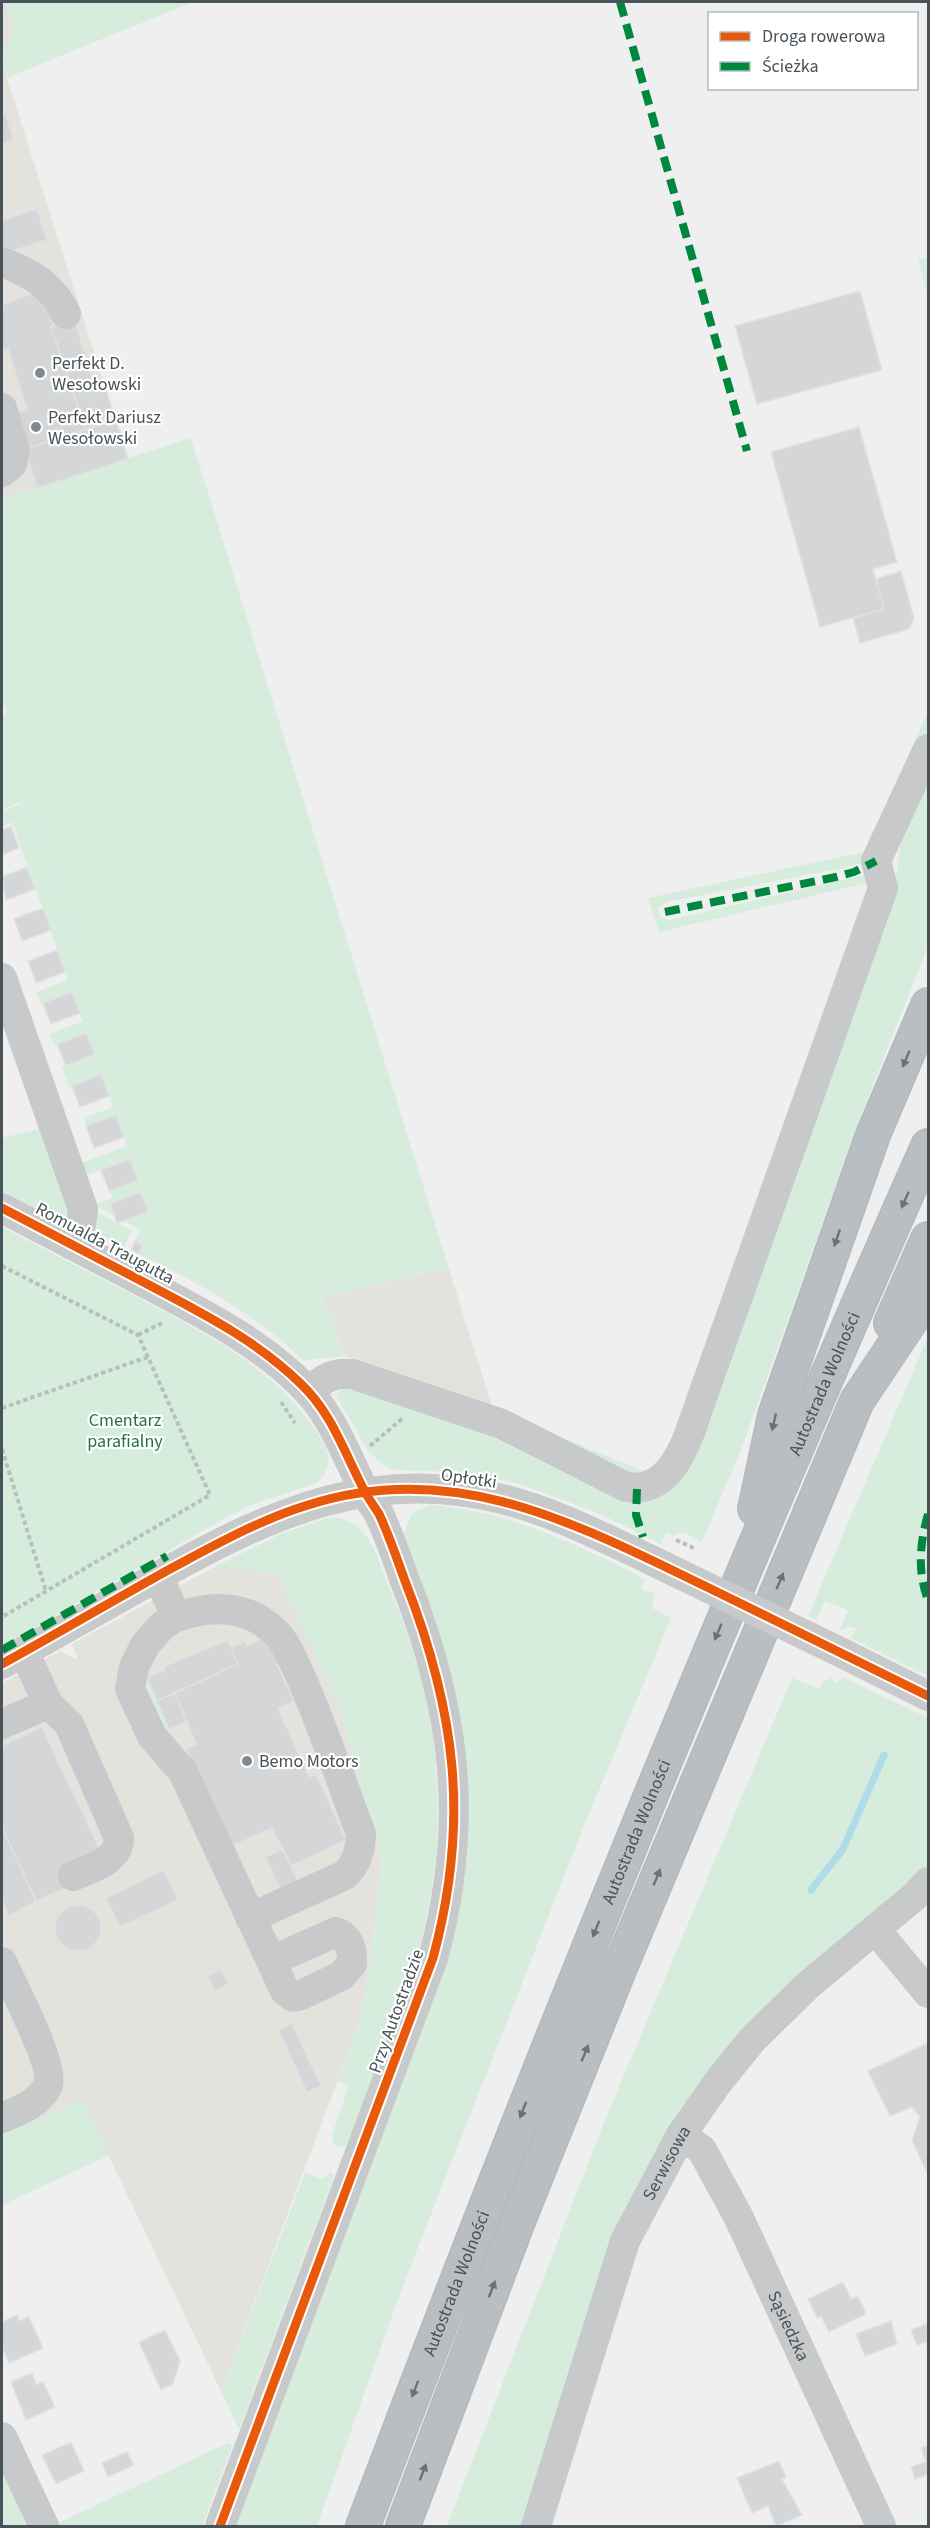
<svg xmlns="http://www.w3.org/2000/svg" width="930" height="2528" font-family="'Source Sans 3',sans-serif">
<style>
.commercial{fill:#e4e2dd}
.green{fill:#d6ecdd}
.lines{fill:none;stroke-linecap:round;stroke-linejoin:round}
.stream{stroke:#afdce6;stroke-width:7}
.building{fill:#d5d6d8;stroke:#e1e1e2;stroke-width:1.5}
.highway-casing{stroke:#b5b9bd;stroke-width:36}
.path{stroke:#b7c0bd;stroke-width:4;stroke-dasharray:4.5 3;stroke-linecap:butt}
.minor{stroke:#c7c9ca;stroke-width:30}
.highway{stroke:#b9bec2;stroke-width:33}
.minor-bridge{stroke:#c7c9ca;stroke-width:30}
.quiet{stroke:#00873e;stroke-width:8;stroke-dasharray:15 8;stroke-linecap:butt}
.cycleway-casing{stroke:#fff;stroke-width:13}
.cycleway{stroke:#e8590c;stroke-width:9}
.oneway{fill:#6a7278}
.poi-dot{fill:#82898e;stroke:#fff;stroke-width:2}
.labels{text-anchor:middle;stroke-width:4.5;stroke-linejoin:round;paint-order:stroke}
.poi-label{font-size:18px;fill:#485259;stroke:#fff;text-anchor:start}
.street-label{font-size:18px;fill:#485259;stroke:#fff}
.park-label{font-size:18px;fill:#217247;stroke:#fff}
</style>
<rect width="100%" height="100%" fill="#efefef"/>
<path class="commercial" d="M2,2H5L16,33L2,51Z
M2,62L128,459L2,499Z
M449,1269L493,1409L492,1412L345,1356L322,1296Z
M214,1567L277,1572L339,1705L382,1861L366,1991L356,2032L221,2391L82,2100L2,2136V1683L60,1651L78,1660L72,1644Z"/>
<path class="green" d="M5,2H190L191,3L6,78L2,51L16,33Z
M928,257V299L918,259Z
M191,438L449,1269L322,1296L345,1356L303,1360C257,1315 196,1281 138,1254L143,1245L135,1241L140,1230L95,1205L112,1198L109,1191L138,1180L130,1159L84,1176L79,1164L127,1146L124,1137L86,1126L84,1118L113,1107L101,1075L69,1087L62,1067L95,1054L86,1033L54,1045L50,1034L83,1021L72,992L41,1004L36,992L68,980L12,822L2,826V812L28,800L174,1212L28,799L2,810V716L7,713L2,699V498Z
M928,710V729L878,846L864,862L843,868L667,902L658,908L660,917L669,920L869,874H872L876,878V887L679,1436C672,1452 664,1472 646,1479C624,1488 518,1425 492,1412L493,1409L646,1472L661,1458L672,1437L872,887L867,883L659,932L648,898L869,851Z
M928,770V946L864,1108L742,1447L702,1542L684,1532L673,1536L666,1532L661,1544L598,1513L517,1483L455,1472L397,1470L386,1467L369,1452L335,1394L349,1386L660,1493L893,901L902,834Z
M42,1128L72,1218L63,1221L2,1191V1138Z
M93,1210L132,1231L124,1247L92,1230Z
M2,1227C45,1249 88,1272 131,1294C198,1329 270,1364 314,1428C327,1447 337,1465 317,1483L254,1504L225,1518L2,1646Z
M928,1337V1676L851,1638L856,1628L848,1627L839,1631L848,1610L825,1601L816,1620L808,1616Z
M430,1505C509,1511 576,1544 645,1579L641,1589L654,1593L652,1608L671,1618L584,1826L402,2288L317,2526H231L460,1884L404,1532L413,1512Z
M328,1518C365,1514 377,1555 387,1582C403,1620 417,1658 426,1698C444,1777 441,1863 421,1941C404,2011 373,2078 347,2145L341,2148L334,2145L332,2135L349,2085L338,2081L356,2031L366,1991L382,1861L339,1705L277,1573L214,1567L283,1533Z
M140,1676L147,1678L169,1729L159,1733Z
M830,1676L836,1684L843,1677L928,1718V1867L704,2084L524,2526H447L605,2120L792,1678L820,1689L824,1680L827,1681Z
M82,2099L110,2155L2,2205V2136Z
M331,2171L334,2176L239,2429L221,2391L305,2173L323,2179Z
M228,2443L232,2446L202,2526H58L56,2524Z
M2,2464L33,2526H2Z"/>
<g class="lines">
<path class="stream" d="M811,1890L843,1849L884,1755"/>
</g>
<path class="building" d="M6,115L14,140L2,145V116Z
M37,209L47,240L2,254V220Z
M42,290L54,326L51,327L86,429L28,448L17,413L27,410L8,349L2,351V305Z
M860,291L882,370L757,404L735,326Z
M75,320L95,390L105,387L116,420L86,429L51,327Z
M116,420L128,459L37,488L25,449Z
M859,427L897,562L873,569L884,609L820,627L771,452Z
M901,571L914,618L909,629L860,643L853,618L884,609L876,579Z
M11,826L19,848L2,855V830Z
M27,867L35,889L6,900L2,877Z
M43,908L51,930L22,941L14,919Z
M57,950L65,972L36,983L28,961Z
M72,992L80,1013L51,1024L43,1003Z
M86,1033L95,1054L66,1066L57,1044Z
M101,1074L109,1096L80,1107L72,1086Z
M116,1115L124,1137L94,1148L86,1126Z
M130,1159L138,1180L109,1191L101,1170Z
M141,1192L148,1212L117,1223L110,1204Z
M135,1241L143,1245L138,1254L131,1250Z
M265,1637L281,1661L277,1665L294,1701L278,1708L309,1777L316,1774L346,1840L291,1866L272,1828L230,1847L186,1749L196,1744L175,1693L238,1664L231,1647L246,1641L247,1646Z
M228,1640L238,1664L157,1701L147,1678L165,1670L163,1667Z
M175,1693L187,1721L169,1729L157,1701Z
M42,1727L100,1850L72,1885L36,1901L2,1827V1746Z
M2,1827L36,1901L9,1916L2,1900Z
M283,1849L299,1884L282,1892L265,1857Z
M164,1870L178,1900L120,1927L106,1898Z
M55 1928a23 23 0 1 1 46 0a23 23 0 1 1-46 0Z
M221,1969L229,1984L215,1991L208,1976Z
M292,2023L321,2086L307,2092L278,2030Z
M928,2043V2175L912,2140L920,2117L912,2107L890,2116L868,2071Z
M843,2282L851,2299L858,2296L866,2314L829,2332L821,2316L817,2318L808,2299Z
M17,2315L19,2321L29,2317L43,2348L9,2363L2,2347V2322Z
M891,2321L897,2344L865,2356L856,2334Z
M928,2323V2341L917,2345L911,2330Z
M165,2330L180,2361L173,2384L161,2390L139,2342Z
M32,2373L36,2385L43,2382L55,2407L26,2420L11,2382Z
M71,2442L84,2471L56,2484L42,2455Z
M928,2445V2474L915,2479L911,2467L926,2462L921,2448Z
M127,2452L134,2465L108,2477L102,2463Z
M779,2461L786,2477L782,2479L802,2515L776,2526L768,2506L752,2513L737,2478Z"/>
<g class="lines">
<g class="highway-casing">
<g id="highway">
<path d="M891,1323L928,1239"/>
<path d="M755,1509L775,1415L873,1135L928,1005"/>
<path id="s3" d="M363,2526C539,2061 726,1601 928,1146"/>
<path d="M403,2526L517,2224L619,1970L857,1401L928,1295"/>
</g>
</g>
<path class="path" d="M2,1266L138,1335L210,1495L2,1617
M138,1335L164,1322
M281,1402L295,1423
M2,1408L148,1357
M370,1446L403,1418
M2,1449L46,1591
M676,1540L696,1549"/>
<g class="minor">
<path d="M2,262C30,273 53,285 66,314"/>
<path d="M2,408L15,451L12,464L2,472"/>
<path d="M2,978L83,1209L81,1224L71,1244"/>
<path d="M2,1208C52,1234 101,1260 151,1286C204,1314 257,1341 300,1383C332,1413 344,1452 364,1490C368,1498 374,1506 379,1514C389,1535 397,1559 405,1581C456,1711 470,1822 433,1958L220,2526"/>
<path d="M309,1392C322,1379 333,1372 352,1374L502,1424L626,1487C677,1495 690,1429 704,1392L883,888L876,861L928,749"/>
<path d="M158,1576L176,1617L163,1625L145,1645L134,1667L130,1689L152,1736L183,1772L285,1991L293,1997L299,1996L341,1976L352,1964C353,1951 349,1936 336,1932L271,1961"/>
<path d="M176,1617C211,1605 247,1604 275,1632C287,1643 293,1661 300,1675C323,1727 341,1781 361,1834C361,1850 357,1863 345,1875L250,1918"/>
<path d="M844,1654L928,1696"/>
<path d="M2,1664C56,1634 110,1603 164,1573C274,1512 373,1467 502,1499C555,1512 604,1538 653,1561"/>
<path d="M48,1704L69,1724L119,1838C119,1861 91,1868 73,1876"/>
<path d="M2,1724L48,1704L24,1651"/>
<path d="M875,1929L928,1993"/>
<path d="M2,1962C12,1985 57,2068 47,2087C39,2104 17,2111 2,2118"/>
<path id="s1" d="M681,2135L702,2150L739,2218L881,2526"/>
<path d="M2,2437L44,2526"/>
<path id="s2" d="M536,2526L625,2241L681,2135L718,2082L752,2040L807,1986L915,1896L928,1882"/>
</g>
<use href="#highway" class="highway"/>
<path class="minor-bridge" d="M653,1561L844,1654"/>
<path class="quiet" d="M620,2L747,451
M665,912L836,877L854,872L876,861
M637,1489L636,1515L643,1537
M928,1514C920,1543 917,1571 928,1600
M2,1650L167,1556"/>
<g class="cycleway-casing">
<path id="cycleway" d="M2,1208C52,1234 101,1260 151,1286C204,1314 257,1341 300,1383C332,1413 344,1452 364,1490C368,1498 374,1506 379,1514C389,1535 397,1559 405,1581C456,1711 470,1822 433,1958L220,2526
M2,1664C58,1633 114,1600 170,1569C215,1545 259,1520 308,1505C456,1457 580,1526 709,1588C782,1624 856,1660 928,1696"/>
</g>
<use href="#cycleway" class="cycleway"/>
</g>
<defs><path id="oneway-solid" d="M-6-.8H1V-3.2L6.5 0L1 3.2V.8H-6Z" transform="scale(1.5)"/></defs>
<g class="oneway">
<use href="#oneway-solid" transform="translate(906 1059) rotate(113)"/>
<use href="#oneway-solid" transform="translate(905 1200) rotate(114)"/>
<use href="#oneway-solid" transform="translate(837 1238) rotate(109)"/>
<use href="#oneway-solid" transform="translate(774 1422) rotate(103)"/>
<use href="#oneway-solid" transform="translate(780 1581) rotate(-67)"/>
<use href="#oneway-solid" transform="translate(718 1632) rotate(113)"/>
<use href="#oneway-solid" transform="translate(657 1877) rotate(-68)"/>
<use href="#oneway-solid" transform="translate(596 1929) rotate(112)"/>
<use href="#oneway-solid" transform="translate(585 2053) rotate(-68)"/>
<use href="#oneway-solid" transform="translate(523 2110) rotate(111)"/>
<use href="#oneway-solid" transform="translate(492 2289) rotate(-69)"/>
<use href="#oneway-solid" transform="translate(415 2389) rotate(111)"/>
<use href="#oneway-solid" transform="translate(423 2472) rotate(-69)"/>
</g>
<g class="poi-dot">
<circle cx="40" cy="373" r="6"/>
<circle cx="36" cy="427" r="6"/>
<circle cx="247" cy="1761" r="6"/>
</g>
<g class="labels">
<g class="poi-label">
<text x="52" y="369">Perfekt D.<tspan x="52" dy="21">Wesołowski</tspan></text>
<text x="48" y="423">Perfekt Dariusz<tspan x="48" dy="21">Wesołowski</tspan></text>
<text x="259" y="1767">Bemo Motors</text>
</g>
<g class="street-label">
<text transform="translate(105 1243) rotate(28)" y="6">Romualda Traugutta</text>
<text dy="6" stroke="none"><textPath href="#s3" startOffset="1232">Autostrada Wolności</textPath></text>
<text transform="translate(469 1478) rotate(8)" y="6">Opłotki</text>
<text dy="6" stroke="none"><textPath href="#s3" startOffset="746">Autostrada Wolności</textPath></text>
<text transform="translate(396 2011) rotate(-70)" y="6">Przy Autostradzie</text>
<text dy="6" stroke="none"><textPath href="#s2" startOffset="387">Serwisowa</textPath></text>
<text dy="6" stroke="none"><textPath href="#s3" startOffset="260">Autostrada Wolności</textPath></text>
<text dy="6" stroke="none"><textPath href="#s1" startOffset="222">Sąsiedzka</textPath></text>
</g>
<g class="park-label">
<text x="125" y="1426">Cmentarz<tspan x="125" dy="21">parafialny</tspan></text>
</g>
</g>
<rect width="930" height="2528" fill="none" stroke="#485259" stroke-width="6"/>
<rect x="708" y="12" width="210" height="78" fill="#ffffff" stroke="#b6babd" stroke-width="1.5"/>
<rect x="720" y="32" width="30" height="9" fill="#e8590c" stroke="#b6babd" stroke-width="1.5"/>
<text x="762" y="42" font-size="18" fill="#485259">Droga rowerowa</text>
<rect x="720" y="62" width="30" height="9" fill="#00873e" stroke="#b6babd" stroke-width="1.5"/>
<text x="762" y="72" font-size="18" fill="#485259">Ścieżka</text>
</svg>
